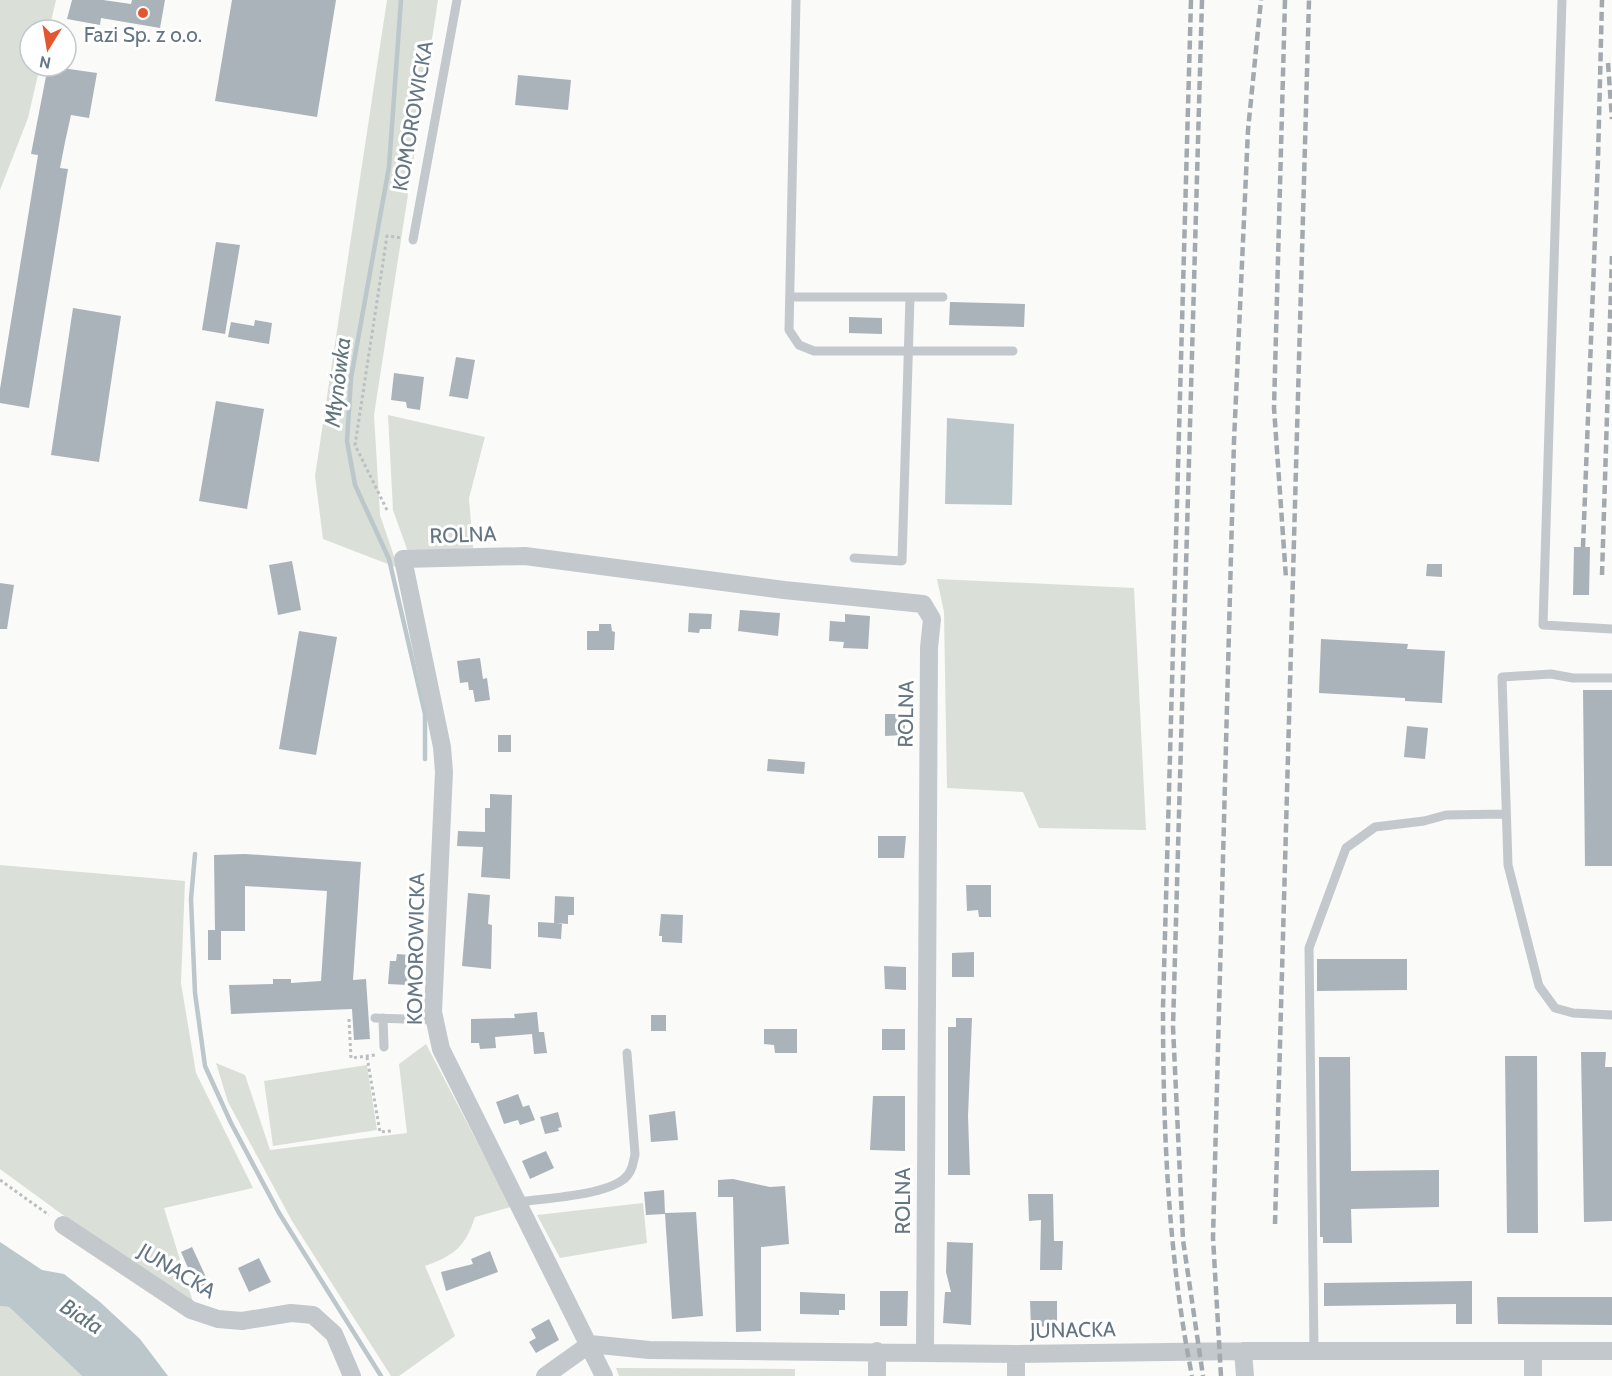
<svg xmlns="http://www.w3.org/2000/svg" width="1612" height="1376" font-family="Cabin,sans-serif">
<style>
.green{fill:#dadfd7}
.water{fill:#bbc7cb}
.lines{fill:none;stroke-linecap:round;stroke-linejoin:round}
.stream{stroke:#bbc7cb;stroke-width:4.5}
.building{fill:#aab3b9}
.path{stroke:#bbbfc2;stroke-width:3;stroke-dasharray:3 3;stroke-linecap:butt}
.lane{stroke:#c3c8cc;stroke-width:9}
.street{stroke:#c3c8cc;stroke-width:18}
.rail{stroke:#a2aab0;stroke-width:4.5;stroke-dasharray:9 4.5;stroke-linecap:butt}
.poi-dot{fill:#e4572e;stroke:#fff;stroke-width:2}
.labels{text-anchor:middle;stroke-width:6;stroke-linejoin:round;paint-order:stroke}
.poi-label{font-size:21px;fill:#657683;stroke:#fff}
.street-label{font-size:21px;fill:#657683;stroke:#fff}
.water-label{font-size:22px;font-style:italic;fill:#60757c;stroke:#fff}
</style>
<rect width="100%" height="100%" fill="#fafaf8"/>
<path class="green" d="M0,0H56L49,30H30V66H40L28,118L0,190Z
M387,0H438L374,415L380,515L398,568L323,539L315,476Z
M388,415L485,437L469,498L473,548L408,552L393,510Z
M937,579L1134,588L1146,830L1039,828L1023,792L947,788L944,612Z
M0,865L185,881L181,983L196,1073L253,1188L164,1208L193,1302L67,1218L0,1169Z
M426,1044L511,1207L475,1217C465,1247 455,1255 425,1266L455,1336L399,1376H391L292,1221L228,1102L216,1063L245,1075L270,1150L407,1133L399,1064Z
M367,1065L377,1130L273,1146L264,1081Z
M643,1203L647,1243L560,1258L537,1215Z
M0,1306L9,1307L82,1376H0Z
M616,1368L795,1369V1376H619Z"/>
<path class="water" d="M947,418L1014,424L1012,505L945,504Z
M0,1242L42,1270L64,1274L100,1302L140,1339L168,1376H82L9,1307L0,1306Z"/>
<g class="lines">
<path class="stream" d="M401,0L389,167L351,378L347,441L355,485L389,559L425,714V759
M195,854L191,899L195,993L205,1066L231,1123L279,1213L381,1376"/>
</g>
<path class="building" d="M72,0H103L131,4L132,0H165L160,28L101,18L100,25L67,19Z
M232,0H336L317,117L215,101Z
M48,66L97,73L89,118L71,115L65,142L60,168L68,169L29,408L0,403V389L38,155L31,154Z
M518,75L571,80L568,110L515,105Z
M216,242L240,245L225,334L202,330Z
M950,302L1025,304L1024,327L949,325Z
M73,308L121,316L99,462L51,455Z
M849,317L882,318V334L849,333Z
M255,320L272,323L269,344L228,337L231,322L254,326Z
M456,357L475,360L468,399L449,396Z
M394,373L424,377L420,410L407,408L406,402L391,400Z
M216,401L264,409L247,509L199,501Z
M1574,547H1590L1589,595H1573Z
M292,561L301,610L278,615L269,565Z
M1427,564H1442V577L1426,576Z
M0,583L14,585L7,629H0Z
M740,610L780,613L778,636L738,631Z
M689,613L712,614L711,629H700L699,633L688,632Z
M845,614L870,616L868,649L843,648L844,642L829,641L830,621L845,622Z
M599,624H611L612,631L615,632L614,650H587V631H599Z
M299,631L337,637L316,755L279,749Z
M1321,639L1408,644L1407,649L1445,651L1442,703L1405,701V698L1319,693Z
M480,658L483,679L487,678L490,700L475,702L473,690H469L468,682L460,683L457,661Z
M1583,690H1612V866H1585Z
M885,714H905V735L885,736Z
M1407,726L1428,728L1425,759L1404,757Z
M498,735H511V752H498Z
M768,759L805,762L804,774L767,771Z
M490,794L512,795L510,879L481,877L483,847L457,846L458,831L485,832V808H490Z
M878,836H906L904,858H878Z
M245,854L361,862L353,980L366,979L370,1039L354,1040L352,1009L231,1014L229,985L273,984V979H291V983L321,981L327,891L245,886V931H221V960H208V930H215L214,855Z
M966,885H991V917H979L978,910L967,911Z
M468,893L490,895L488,924L492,925L491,969L462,966Z
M555,896L574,897V915H568V924L556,923L562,924L561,939L538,937V922L554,923Z
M661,914L683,915L682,943L662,942V936H659Z
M974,952V977H952V953Z
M397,954L410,955L407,985L388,984L390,961H396Z
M1317,959H1407V990L1317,991Z
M884,966L906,967V990L885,989Z
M537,1012L539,1032H544L547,1053L534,1054L532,1034L495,1037L496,1048L480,1049L479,1043H471V1019L515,1018L514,1014Z
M651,1015H666V1031H651Z
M956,1018H972L968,1116L970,1175H948V1027H956Z
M764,1029H797V1053H775L774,1045L764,1044Z
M882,1029H905V1050H882Z
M1581,1052H1606L1605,1067H1612V1221L1584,1222Z
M1505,1056H1537L1538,1233H1507Z
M1319,1057H1350L1351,1171L1439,1170V1207L1351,1209L1352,1243H1323V1237H1320Z
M518,1094L523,1107L529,1105L535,1120L520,1125L518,1120L504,1124L496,1102Z
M873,1096H905V1151L870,1150Z
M675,1111L678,1140L651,1142L649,1115Z
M558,1112L562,1127L558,1128L559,1131L545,1134L540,1117Z
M546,1151L554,1168L530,1179L522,1161Z
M733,1179L770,1187L785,1186L789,1244L761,1247V1331L736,1332L733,1197H718V1180Z
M664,1190L665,1213L696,1212L703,1316L672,1319L665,1214L646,1215L644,1192Z
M1028,1194H1053L1054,1241H1063L1062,1270H1040L1041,1220L1029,1221Z
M947,1242L973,1243L971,1325L943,1323L945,1292H951L946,1272Z
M192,1247L212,1290L200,1295L181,1252Z
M490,1251L498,1272L446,1291L441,1272L473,1264L471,1259Z
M259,1258L271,1282L249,1292L238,1268Z
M1472,1281V1324H1456V1304L1324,1306V1283Z
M880,1291H908L907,1326H880Z
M800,1292L845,1294V1310H839V1315L800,1314Z
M1497,1297H1612V1325L1498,1324Z
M1030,1301H1057V1326L1031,1327Z
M549,1319L559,1340L536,1353L529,1342L536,1338L531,1329Z"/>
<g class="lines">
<path class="path" d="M387,510L355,445L387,236L403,238
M349,1019L351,1058L375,1055
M367,1057L380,1132L391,1131
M0,1180L49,1215"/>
<path class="lane" d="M796,0L789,330L799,345L814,351H1013
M1562,0L1543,625L1612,629
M413,240L457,0
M790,297H943
M854,558L902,561L910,297
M1612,678H1573L1551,674L1502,677L1508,865L1539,986L1555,1008L1573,1013L1612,1015
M375,1018L434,1020
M383,1018L384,1047
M519,1202C546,1198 602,1196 624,1179C632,1172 633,1164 635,1154L627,1053
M1314,1351L1309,948L1346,848L1375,827L1424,821L1446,815L1506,814"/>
<path class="street" d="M63,1225L191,1310L218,1319L242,1321L291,1313L313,1315L334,1334L352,1376
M877,1351V1376
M1243,1351L1245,1376
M1533,1351V1376
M1016,1354V1376
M545,1376L590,1344L649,1350L1016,1354L1243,1351H1612
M604,1376L441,1049L433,1012L444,772L442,747L403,559L525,556L784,590L923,604L932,619L929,648L925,1351"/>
<path class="rail" d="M1191,0L1163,1007C1163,1130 1168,1255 1192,1376
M1202,0L1173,1027L1183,1240L1203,1376
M1285,0L1274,408L1286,578
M1608,63L1612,119
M1583,547L1598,159L1602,0
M1602,575L1612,256
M1275,1224L1309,0
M1221,1376L1213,1238L1234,441L1248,130L1261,0"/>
</g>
<circle class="poi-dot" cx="143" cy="13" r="6"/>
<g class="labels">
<g class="poi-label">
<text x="143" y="42">Fazi Sp. z o.o.</text>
</g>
<g class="street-label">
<text transform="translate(413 116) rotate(-80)" y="7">KOMOROWICKA</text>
<text transform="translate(463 535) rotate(-2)" y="7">ROLNA</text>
<text transform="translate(906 714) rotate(-89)" y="7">ROLNA</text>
<text transform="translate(416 949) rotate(-89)" y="7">KOMOROWICKA</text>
<text transform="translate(903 1201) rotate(-90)" y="7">ROLNA</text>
<text transform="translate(177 1271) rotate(31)" y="7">JUNACKA</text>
<text transform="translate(1073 1330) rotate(-1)" y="7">JUNACKA</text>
</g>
<g class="water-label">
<text transform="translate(337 382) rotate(-83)" y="8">Młynówka</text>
<text transform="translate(82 1316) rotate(33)" y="8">Biała</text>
</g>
</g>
<g transform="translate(48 48) rotate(191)"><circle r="28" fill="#ffffff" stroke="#c1c8cd" stroke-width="1.5"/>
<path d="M0-4.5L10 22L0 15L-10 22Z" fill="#e4572e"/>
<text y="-9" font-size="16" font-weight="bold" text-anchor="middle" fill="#657683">N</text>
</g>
</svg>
